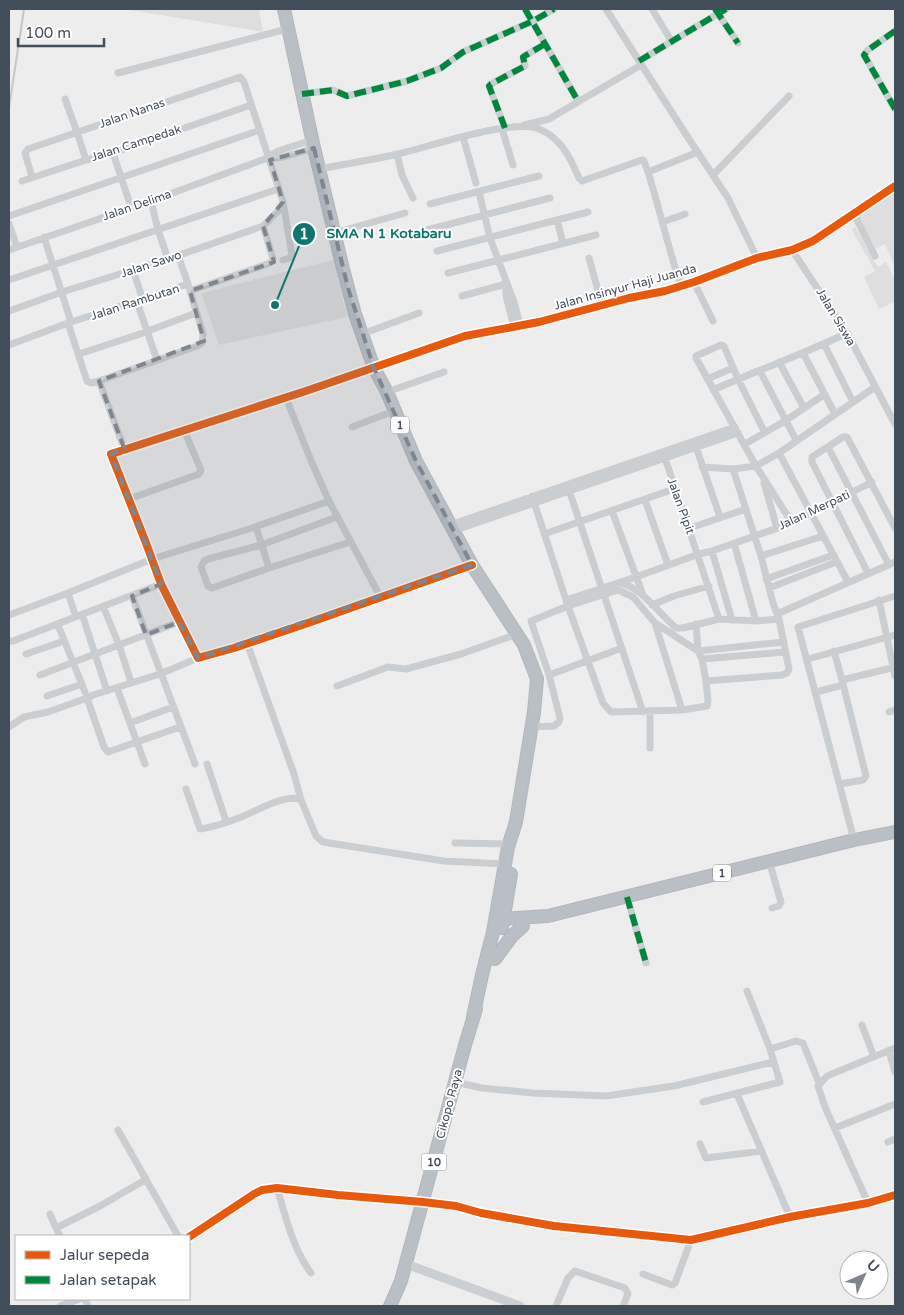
<svg xmlns="http://www.w3.org/2000/svg" width="904" height="1315" font-family="'Varela Round',sans-serif">
<style>
.education{fill:#dfdedf}
.lines{fill:none;stroke-linecap:round;stroke-linejoin:round}
.highway-casing{stroke:#b1b6be;stroke-width:14}
.street{stroke:#caced1;stroke-width:7}
.secondary{stroke:#cbced2;stroke-width:9}
.highway{stroke:#babfc6;stroke-width:12}
.rail{stroke:#c4c6c8;stroke-width:2}
.quiet{stroke:#00873e;stroke-width:6;stroke-dasharray:12 6;stroke-linecap:butt}
.cycleway-casing{stroke:#fff;stroke-width:11}
.cycleway{stroke:#e8590c;stroke-width:8}
.marked{fill:#7f868e;fill-opacity:0.2;stroke:#7f868e;stroke-width:4;stroke-dasharray:10 6;stroke-linejoin:round}
.labels{text-anchor:middle;stroke-width:4;stroke-linejoin:round;paint-order:stroke}
.shield{fill:#fff;stroke:#7b838c;stroke-width:1}
.shield-label{font-size:11px;font-weight:bold;fill:#434e5b}
.street-label{font-size:12px;fill:#434e5b;stroke:#fff}
.leader{fill:none;stroke:#0f766e;stroke-width:2}
.callout-dot{fill:#0f766e;stroke:#fff;stroke-width:2}
.mark-label{font-size:15px;text-anchor:middle;font-weight:bold;fill:#fff}
.callout-label{font-size:14px;text-anchor:middle;font-weight:bold;fill:#0f766e;stroke:#fff;stroke-width:4;stroke-linejoin:round;paint-order:stroke}
</style>
<rect width="100%" height="100%" fill="#eeeded"/>
<path class="education" d="M124,9H259L263,32Z
M895,193V267L885,244L875,249L856,213Z
M855,227L878,267L886,262L895,280V302L879,309L864,277L875,271L852,230Z
M333,260L347,317L219,345L201,293Z"/>
<g class="lines">
<g class="highway-casing">
<path id="highway" d="M284,9L314,148L343,269L355,314L374,368L387,392L416,461L472,565L524,645L537,679L534,712L516,822L508,847L493,932L482,975L473,1017
M498,919L548,916L854,840L895,832
M502,928L511,874
M495,959L512,936L523,926
M390,1306L401,1281L465,1045L476,1009"/>
</g>
<path class="street" d="M525,9L578,101
M606,9L685,133L728,198L757,258
M652,9L672,42
M715,9L738,43
M895,31L868,50L864,55L895,109
M639,61L726,9
M118,73L287,29
M302,94L333,90L347,96L407,81L441,68L463,52L533,21L554,9
M65,99L77,132L86,160
M524,125L549,119L641,65
M505,128L489,86L491,84L525,66L523,57L545,44
M502,129L513,165
M463,137L476,183
M113,153L131,207
M397,154L402,175L413,198
M268,159L283,157L314,148
M319,169C345,164 372,160 398,154C429,147 511,118 539,129C561,138 570,157 579,178L582,181L642,160L644,161L648,172
M713,175L789,96
M32,177L25,153L28,149L240,77L244,82L283,202L292,255L290,258L283,260
M22,181L86,160L113,153L251,105
M479,192L490,238L514,302L520,325
M151,201L158,230L168,259
M430,204L539,176
M854,214L875,256
M9,216L260,130
M557,220L563,243
M663,222L685,214
M9,224L17,247
M427,230L550,198
M334,233L405,213
M44,237L71,322
M9,250L151,201L265,159L278,151L312,140
M792,250L847,333L895,424
M437,251L588,212
M178,255L188,284
M589,258L602,305
M133,270L143,300
M448,273L596,235
M9,280L278,189
M694,282L713,321
M681,286C668,248 660,210 648,172L698,152
M506,288V296L514,327
M462,296L506,284
M137,302L157,360
M9,311L62,292L168,259L263,226L278,211L283,203
M68,323L87,381L91,383L99,381L197,346L202,343L203,334L190,291
M362,334L419,313
M824,344L853,402
M9,345L68,323L188,284L190,291L270,263L273,259L263,226
M803,353L835,414
M79,354L137,335L196,313
M779,362L804,408
M760,371L796,440
M707,379L733,368
M99,381L124,448
M713,390C758,370 804,354 847,333
M387,392L444,372
M286,398L312,463L329,501L381,598
M352,427L394,411
M764,431L738,379L724,346L721,345L696,356V358L756,466L792,523
M695,444L720,517
M745,444L785,421L825,394
M828,447L889,565
M779,453L848,582
M664,455L719,619
M702,467L733,469L756,466L779,453L875,387
M764,483L777,528
M568,487L643,712
M532,496L568,606L603,703L611,712L682,710L707,706L708,701L706,681L702,659L698,651L696,624
M129,499L199,474L201,470L184,430
M645,500L668,565
M612,511L643,595
M450,525L735,427
M256,527L269,568L350,542
M690,528L746,509
M453,531L738,433
M544,534L674,489
M734,543L756,621
M712,551L732,620
M761,556L823,536
M472,565L308,623L234,648L198,658L161,584L146,543L111,454L306,391L465,336L539,322L629,298L665,291L694,282L757,258L792,250L813,241L895,186
M269,568L212,588L208,586L201,567L204,561L208,559L261,545L337,517
M868,573L812,462V457L843,437H847L895,528
M766,579L833,555
M620,583C643,588 658,613 676,628H683L719,619L756,621L779,619
M769,588L836,562
M68,593L76,617
M132,596L195,764
M566,600L636,577L699,554L712,551L792,523L872,482
M879,600L895,676
M652,605L674,596L709,586
M103,606L119,645L131,682
M82,614L107,691
M777,614L895,562
M9,615L68,593L152,559L252,528L329,501
M655,623L682,710
M58,625L85,692
M9,641H13L161,584
M247,643L294,774L301,800
M834,651L842,680L866,776L863,780L840,784
M26,654L64,641
M702,659L785,652
M808,659L895,635
M40,675L179,622
M549,675L622,648
M842,680L895,667
M706,681L782,675L787,673L789,669L779,619L773,603L761,556L733,469
M337,686L388,667L406,669L461,654L517,634
M117,688L145,764
M816,692L843,685
M47,696L82,684
M650,712V748
M889,712L895,710
M130,723L173,707
M9,727L24,717L48,712L87,698
M180,727L108,752L104,747L87,698L93,695L160,674L198,658
M532,727L554,726L559,722L560,718L549,675L531,621L568,606L618,590L633,597L655,623L698,651L784,642
M207,764L226,821
M186,789L200,829C213,827 229,822 241,817C255,812 287,792 301,800L316,836L323,842L444,861L505,864
M854,840L798,627L895,596
M455,843L509,844
M769,861L781,902L779,906L772,908
M627,897L646,963
M862,1025L874,1057
M770,1049L796,1041L803,1043L819,1083
M889,1051L895,1072
M455,1082L482,1088L533,1093L606,1096L674,1086L773,1062
M737,1094L790,1217
M703,1102L780,1082L770,1049L747,991
M835,1128L895,1104
M118,1130L178,1236
M888,1142L895,1139
M700,1144L706,1158L762,1151
M277,1188C286,1217 292,1247 311,1273
M868,1203L825,1107L818,1086L827,1076L895,1048
M50,1214L56,1228
M60,1236L56,1228L100,1206L145,1180
M189,1237L254,1194L262,1190L277,1188L338,1195L423,1202L456,1206L481,1213L554,1226L691,1240L790,1217L868,1203L895,1195
M643,1274L672,1285L675,1283L691,1240
M85,1299L88,1306
M60,1306L80,1299
M556,1306L568,1278L575,1271L625,1288L628,1294L623,1306"/>
<path class="secondary" d="M406,1264L520,1306"/>
<use href="#highway" class="highway"/>
<path class="rail" d="M9,108L24,9"/>
<path class="quiet" d="M525,9L578,101
M715,9L738,43
M895,31L868,50L864,55L895,109
M639,61L726,9
M302,94L333,90L347,96L407,81L441,68L463,52L533,21L554,9
M505,128L489,86L491,84L525,66L523,57L545,44
M627,897L646,963"/>
<g class="cycleway-casing">
<path id="cycleway" d="M472,565L308,623L234,648L198,658L161,584L146,543L111,454L306,391L465,336L539,322L629,298L665,291L694,282L757,258L792,250L813,241L895,186
M189,1237L254,1194L262,1190L277,1188L338,1195L423,1202L456,1206L481,1213L554,1226L691,1240L790,1217L868,1203L895,1195"/>
</g>
<use href="#cycleway" class="cycleway"/>
</g>
<path class="marked" d="M314,148L348,288L374,368L416,461L472,565L198,658L179,622L146,635L132,596L161,584L111,454L124,448L99,381L204,341L190,291L274,262L263,226L283,202L270,160Z"/>
<g class="labels">
<g class="shield">
<rect x="391" y="416.5" width="18" height="17" rx="4"/>
<rect x="713" y="864.5" width="18" height="17" rx="4"/>
<rect x="421.5" y="1153.5" width="25" height="17" rx="4"/>
</g>
<g class="shield-label">
<text x="400" y="429">1</text>
<text x="722" y="877">1</text>
<text x="434" y="1166">10</text>
</g>
<g class="street-label">
<text transform="translate(132 113) rotate(-19)" y="4">Jalan Nanas</text>
<text transform="translate(136 143) rotate(-18)" y="4">Jalan Campedak</text>
<text transform="translate(137 205) rotate(-19)" y="4">Jalan Delima</text>
<text transform="translate(151 264) rotate(-18)" y="4">Jalan Sawo</text>
<text transform="translate(625 287) rotate(-15)" y="4">Jalan Insinyur Haji Juanda</text>
<text transform="translate(135 302) rotate(-18)" y="4">Jalan Rambutan</text>
<text transform="translate(836 317) rotate(59)" y="4">Jalan Siswa</text>
<text transform="translate(681 506) rotate(70)" y="4">Jalan Pipit</text>
<text transform="translate(814 510) rotate(-25)" y="4">Jalan Merpati</text>
<text transform="translate(449 1104) rotate(-75)" y="4">Cikopo Raya</text>
</g>
</g>
<path class="leader" d="M275 305L304 234"/>
<g class="callout-dot">
<circle cx="275" cy="305" r="5"/>
<circle cx="304" cy="234" r="12"/>
</g>
<g class="mark-label">
<text x="304" y="239">1</text>
</g>
<g class="callout-label">
<text x="389" y="238">SMA N 1 Kotabaru</text>
</g>
<rect width="904" height="1315" fill="none" stroke="#434e5b" stroke-width="20"/>
<rect x="15" y="1235" width="175" height="65" fill="#ffffff" stroke="#b4b8bd"/>
<rect x="25" y="1251" width="25" height="8" fill="#e8590c" stroke="#b4b8bd"/>
<text x="60" y="1260" font-size="15" fill="#434e5b">Jalur sepeda</text>
<rect x="25" y="1276" width="25" height="8" fill="#00873e" stroke="#b4b8bd"/>
<text x="60" y="1285" font-size="15" fill="#434e5b">Jalan setapak</text>
<g transform="translate(864 1275) rotate(45)"><circle r="24" fill="#ffffff" stroke="#b4b8bd"/>
<path d="M0-4L9 19L0 12L-9 19Z" fill="#7f868e"/>
<text y="-8" font-size="14" font-weight="bold" text-anchor="middle" fill="#434e5b">U</text>
</g>
<path d="M18 38v8h86v-8" fill="none" stroke="#434e5b" stroke-width="2.5"/>
<text x="25" y="38" font-size="15" fill="#434e5b" stroke="#ffffff" stroke-width="4" paint-order="stroke">100 m</text>
</svg>
